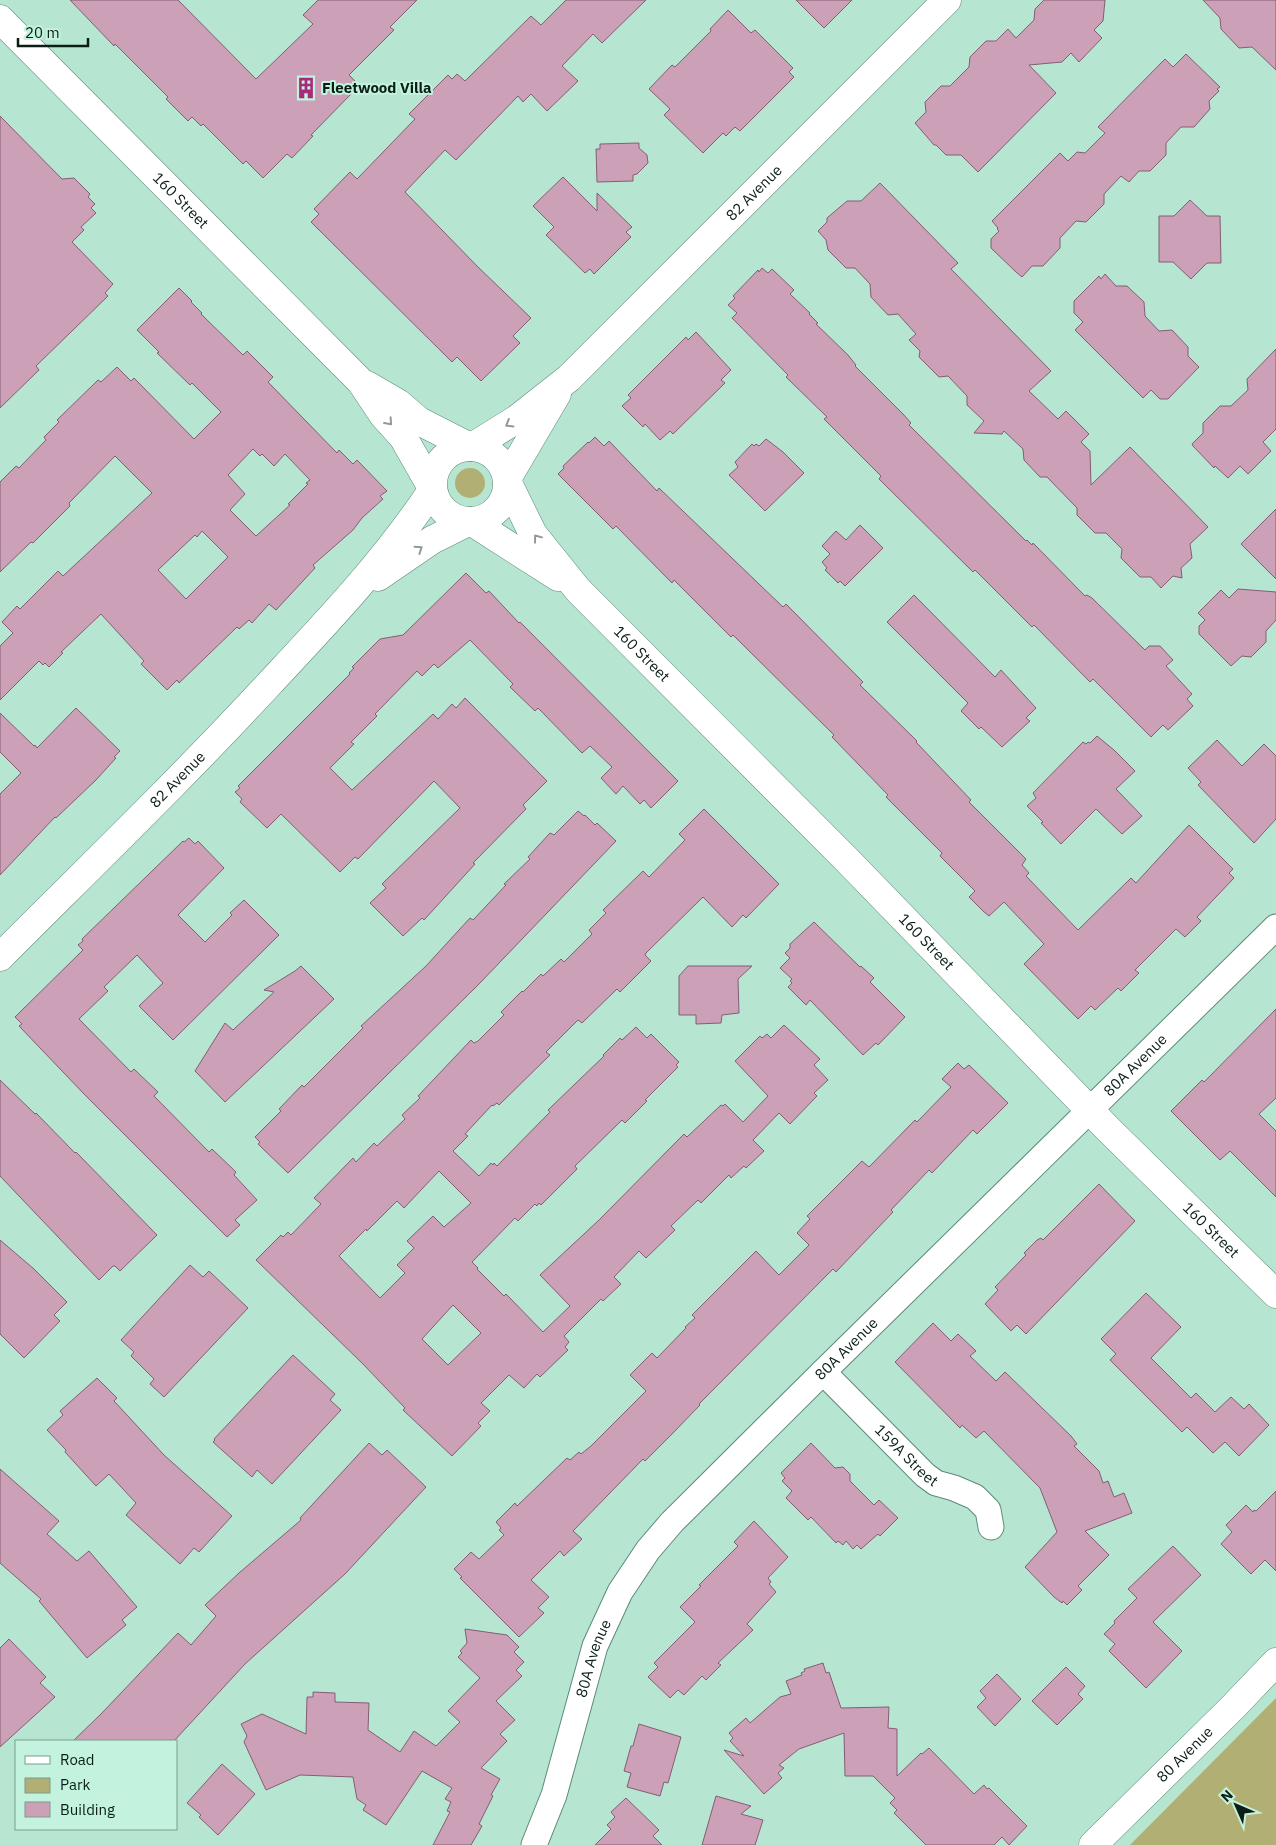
<svg xmlns="http://www.w3.org/2000/svg" width="1276" height="1845" font-family="'IBM Plex Sans',sans-serif">
<style>
.green{fill:#b1af74}
.building{fill:#cca1b7;stroke:#845d72;fill-rule:evenodd}
.lines{fill:none;stroke-linecap:round;stroke-linejoin:round}
.minor-casing{stroke:#5d8a77;stroke-width:27}
.tertiary-casing{stroke:#5d8a77;stroke-width:29}
.minor{stroke:#fff;stroke-width:25}
.tertiary{stroke:#fff;stroke-width:28}
.oneway{stroke:#919a96}
.labels{text-anchor:middle;stroke-width:4;stroke-linejoin:round;paint-order:stroke}
.poi-label{font-size:15px;font-weight:bold;fill:#0b1e16;stroke:#c3f3de;text-anchor:start}
.street-label{font-size:15px;fill:#0b1e16;stroke:#c3f3de}
</style>
<rect width="100%" height="100%" fill="#b6e6d1"/>
<path class="green" d="M455 483a15 15 0 1 1 30 0a15 15 0 1 1-30 0Z
M1276,1698V1845H1130Z"/>
<path class="building" d="M70,0H178L256,79L313,24L303,15L318,0H417L390,27L394,30L349,75L358,84L353,90L354,91L311,135L313,136L292,158L287,154L263,178L246,161L243,164L203,124L201,126L192,117L188,121L166,99L168,97L115,44L114,46Z
M566,0H646L602,43L593,34L562,66L578,81L547,111L531,94L523,102L518,96L456,160L445,150L405,192L478,267L531,318L513,336L520,343L481,381L457,357L452,362L311,222L319,214L314,209L350,172L357,179L415,119L409,114L448,75L452,79L457,74L465,81L531,16L541,25Z
M796,0H852L824,28Z
M1044,0H1105L1103,21L1094,30L1102,38L1079,62L1071,53L1062,62L1029,65L1056,93L978,172L961,155H946L936,145H934L915,123L926,112L925,102L941,86H950L969,67L970,57L986,41H996L1008,29L1016,38L1034,20L1035,9Z
M1203,0H1276V70L1252,47L1239,48L1221,29L1220,18Z
M728,10L751,33L755,30L793,68L789,72L794,77L740,131L735,127L726,136L723,133L703,153L664,115L670,109L649,89L672,65L675,67L711,31L710,29Z
M1186,54L1220,87L1217,89L1219,91L1209,101L1210,109L1194,127H1181L1166,143V155L1150,171H1139L1129,182L1121,176L1104,194V204L1086,222L1076,221L1060,238V248L1043,266H1032L1022,277L1016,272L991,248V239L999,231L997,229L998,228L992,221L1060,153L1068,161L1077,152L1085,153L1105,133L1098,127L1165,59L1173,67Z
M0,116L62,179L74,178L90,194L88,197L95,204L91,208L96,213L81,227L84,230L72,242L113,284L105,293L108,296L36,366L39,370L0,408Z
M639,143V148L647,155L648,163L637,174L633,175V181L597,182L596,149H600V144Z
M563,177L597,211V193L632,227L626,232L631,237L594,274L590,269L585,273L546,235L554,227L533,206Z
M880,183L958,263L951,269L1051,371L1029,391L1058,419L1066,411L1089,434L1081,442L1090,451L1091,485L1130,447L1208,527L1190,544L1192,558L1181,568L1182,578L1173,576L1161,588L1151,577H1140L1121,558L1122,549L1106,533H1095L1077,515V508L1047,477H1040L1024,460L1023,449L1004,431L1002,434L974,433L984,421L967,405V396L948,376L939,377L919,357L920,351L909,340L916,334L898,314L888,315L871,297L870,284L855,268H846L828,250L826,240L818,231L827,222V218L847,201H861Z
M1190,200L1207,216H1220L1221,263H1207L1191,279L1173,262H1159V216H1174Z
M762,268L768,273L772,269L794,290L790,294L810,313L809,314L818,323L816,324L848,355L856,365L855,366L903,414L911,423L909,425L1026,541L1027,540L1032,545L1033,543L1085,596L1087,595L1092,598L1145,650L1149,646H1160L1173,660L1166,666L1192,694L1187,699L1193,706L1168,730L1163,725L1151,737L1093,679L1090,682L1034,625L1032,627L975,570L973,572L879,479L881,476L824,419L827,417L786,377L788,375L732,318L737,313L728,305L735,298L733,296L758,270L759,272Z
M1105,274L1116,286H1127L1144,302L1145,316L1159,331L1172,330L1188,347V356L1199,367L1168,399H1160L1151,390L1143,398L1075,330L1083,322L1074,313V301L1099,276L1101,279Z
M179,288L192,301L191,302L202,313L201,314L243,355L247,351L273,377L268,382L337,453L339,450L353,464L357,460L387,491L380,496L383,499L362,518L353,530L313,565L315,568L276,610L269,604L252,623L249,620L239,629L237,627L179,683L177,680L167,690L141,664L144,661L101,614L61,652L63,653L49,667L45,663L43,665L39,661L0,700V646L13,633L2,622L17,606L20,609L58,571L63,576L152,493L115,456L69,503L70,506L33,543L31,542L0,572V482L16,466L19,468L46,440L44,437L59,422L57,420L98,380L101,382L117,367L131,381L134,378L194,439L221,412L192,383L190,385L157,353L159,352L137,330ZM253,449L260,456L262,454L274,466L285,454L310,480L306,483L308,484L288,504L290,505L256,536L230,510L245,494L228,475ZM202,531L228,557L186,599L158,570L195,535L197,537Z
M696,332L731,370L721,380L725,383L673,434L670,431L660,440L645,424L643,427L622,406L631,398L628,395L686,337L688,340Z
M1276,349V429L1263,442L1271,451L1248,474L1240,466L1228,478L1215,466L1214,468L1193,446L1192,444L1203,433V423L1220,406H1231L1248,390L1247,379Z
M595,437L604,446L609,441L657,491L659,488L783,607L786,604L863,682L860,685L917,741L916,742L971,800L969,802L1026,859L1022,865L1029,873L1026,876L1078,930L1131,878L1136,883L1189,825L1233,869L1229,873L1234,878L1197,917L1201,921L1185,937L1176,929L1135,970L1139,973L1121,991L1118,988L1095,1010L1091,1006L1078,1019L1024,964L1044,944L1004,902L989,916L983,911L969,897L975,891L940,856L942,853L886,797L888,795L832,737L834,735L733,635L731,637L674,580L672,583L616,526L613,529L558,474L564,468L563,466L588,442L589,443Z
M766,439L783,452L804,473L765,511L729,475L738,467L735,462L752,444L754,446L756,444L759,446Z
M1276,509V579L1241,544Z
M860,525L883,548L845,586L840,581L838,583L825,570L827,568L822,562L830,554L822,546L836,531L846,540Z
M466,573L486,593L489,591L519,623L520,622L678,781L651,808L644,800L640,804L623,786L616,794L601,778L612,767L590,746L582,753L538,708L535,711L510,687L513,684L470,640L438,668L434,664L422,676L417,671L375,714L377,716L351,742L354,744L330,768L352,790L433,714L438,719L452,704L456,708L465,698L547,781L523,805L526,809L473,863L475,864L424,920L422,918L403,936L370,903L386,888L382,884L460,808L434,781L358,859L355,857L340,872L281,814L267,828L240,802L242,799L235,792L240,788L238,786L350,674L349,673L354,668L352,667L380,639L403,635Z
M1238,589L1276,592V620L1266,631V642L1251,657L1242,656L1231,666L1199,634V626L1205,620L1198,613L1221,590L1229,598Z
M914,595L995,677L1001,670L1036,708L1026,718L1030,721L1002,747L981,727L979,729L961,711L968,703L887,622Z
M76,708L120,751L114,757L116,758L96,780L56,818L55,817L0,875V794L21,773L0,752V713L34,746L35,745L37,748Z
M1097,736L1114,750L1135,771L1116,789L1142,816L1122,834L1096,809L1061,844L1041,823L1043,822L1027,806L1036,798L1033,793L1083,742L1086,744L1088,742L1090,743Z
M1217,740L1242,766L1264,744L1276,756V819L1254,843L1198,785L1201,782L1188,768Z
M704,809L779,884L746,918L743,915L732,927L703,897L646,953L645,955L651,961L620,992L617,989L582,1023L578,1020L546,1052L550,1055L499,1105L497,1103L493,1106L492,1105L465,1134L468,1136L453,1151L479,1176L491,1163L493,1165L494,1163L497,1166L550,1112L548,1110L604,1056L603,1055L620,1038L622,1040L636,1027L647,1038L651,1034L679,1062L676,1065L678,1067L645,1100L647,1101L625,1123L622,1120L575,1166L577,1169L541,1205L539,1203L537,1206L535,1204L518,1221L515,1218L472,1262L478,1268L477,1269L504,1296L506,1294L543,1332L570,1306L540,1275L599,1220L684,1134L687,1137L721,1105L723,1106L725,1104L743,1122L768,1096L735,1061L760,1036L762,1038L767,1034L771,1038L784,1025L820,1059L814,1065L828,1080L814,1093L817,1096L790,1124L779,1113L753,1140L764,1151L746,1168L744,1166L731,1178L729,1175L701,1203L698,1200L671,1226L675,1230L646,1258L639,1251L614,1277L621,1284L603,1301L601,1299L564,1336L569,1342L565,1347L568,1350L540,1377L537,1374L524,1388L509,1375L481,1403L490,1411L478,1423L481,1426L452,1456L403,1410L405,1408L363,1364L256,1260L281,1235L283,1237L288,1232L291,1235L321,1204L314,1198L353,1158L356,1162L374,1143L377,1146L405,1119L402,1115L420,1098L418,1096L471,1040L474,1043L478,1041L504,1015L501,1012L522,991L523,992L541,974L543,976L561,959L564,962L592,934L589,930L606,913L603,910L643,871L649,877L685,840L679,834ZM439,1171L471,1203L444,1227L433,1216L407,1241L414,1248L397,1265L405,1273L380,1298L339,1256L366,1229L367,1231L397,1201L404,1208ZM453,1305L481,1333L448,1365L422,1339Z
M578,811L584,816L585,815L595,825L597,823L616,841L479,984L288,1173L258,1144L260,1142L255,1137L281,1111L279,1109L302,1085L304,1087L363,1028L361,1026L426,966L470,918L473,920L506,885L504,884L530,859L528,857L550,833L554,835Z
M189,838L195,844L198,841L224,868L178,915L205,942L232,915L230,913L244,900L279,935L173,1040L139,1006L163,983L137,955L104,987L108,991L79,1019L131,1072L134,1069L158,1092L154,1096L209,1152L212,1149L236,1172L234,1175L257,1200L235,1220L240,1225L227,1237L85,1095L19,1026L22,1024L15,1017L83,950L78,945L83,941L82,939L183,841L184,842Z
M814,922L860,967L861,966L874,978L870,982L905,1017L878,1045L876,1043L863,1055L810,1000L806,1005L788,987L792,983L790,981L792,979L780,968L790,958L785,953L790,948V944Z
M301,966L334,999L225,1102L195,1071L225,1023L233,1030L274,992L264,990L295,971Z
M688,966H752L738,979L739,1013L722,1015L721,1023L696,1024V1015H679V976Z
M1276,1009V1098L1259,1114L1276,1131V1197L1230,1151L1220,1160L1171,1111L1202,1080L1204,1082Z
M958,1063L964,1069L969,1065L1008,1103L977,1134L973,1130L932,1173L929,1170L891,1210L893,1212L836,1272L833,1269L699,1404L700,1405L672,1434L645,1461L643,1459L573,1531L582,1539L564,1556L560,1551L531,1580L549,1597L538,1608L544,1613L519,1637L460,1578L462,1577L454,1569L471,1552L479,1559L504,1535L499,1530L501,1528L496,1522L515,1503L517,1506L567,1458L570,1460L579,1452L581,1454L591,1446L646,1391L630,1375L652,1353L657,1358L686,1328L685,1327L695,1318L692,1315L756,1251L779,1275L809,1245L797,1233L810,1219L807,1216L862,1161L869,1167L915,1120L917,1122L951,1087L942,1079Z
M0,1080L35,1114L36,1113L75,1153L76,1152L157,1235L120,1271L115,1266H113L99,1280L0,1176Z
M1099,1184L1135,1221L1026,1334L1017,1325L1011,1331L985,1304L998,1290L995,1287L1023,1258L1026,1255L1024,1253L1037,1240L1041,1238L1043,1240Z
M0,1240L34,1269L67,1302L54,1315L60,1321L24,1358L0,1334Z
M190,1265L203,1277L209,1271L248,1308L164,1397L150,1384L154,1379L131,1356L134,1352L121,1340Z
M1146,1293L1181,1327L1151,1358L1191,1398L1196,1393L1215,1412L1231,1397L1244,1409L1249,1404L1269,1425L1239,1456L1225,1442L1213,1453L1187,1427L1182,1432L1110,1360L1116,1354L1101,1339Z
M933,1323L951,1341L958,1334L976,1351L970,1356L996,1381L1005,1372L1071,1436L1077,1444L1074,1446L1099,1471L1103,1483L1108,1481L1114,1497L1124,1493L1132,1513L1085,1531L1109,1555L1078,1586L1082,1590L1067,1605L1063,1601L1062,1603L1054,1597L1025,1567L1057,1532L1040,1488L984,1431L976,1438L962,1425L960,1428L895,1362Z
M293,1355L335,1394L330,1400L341,1410L272,1484L257,1470L252,1477L213,1442L215,1440L214,1439Z
M97,1378L117,1398L114,1401L164,1455L232,1516L199,1552L194,1548L180,1564L126,1515L136,1503L109,1474L96,1486L65,1452L66,1450L47,1430L63,1415L60,1411Z
M369,1443L382,1455L387,1450L426,1487L345,1574L245,1664L174,1741H73L101,1714L178,1633L191,1645L216,1616L205,1605L239,1573L301,1520L300,1518Z
M811,1443L835,1468L843,1467L850,1474V1481L874,1505L879,1500L898,1518L880,1536L878,1534L861,1549L857,1545L853,1549L846,1541L843,1545L838,1541L836,1543L811,1517L808,1520L786,1498L792,1491L782,1481L785,1478L781,1473Z
M0,1469L59,1521L47,1534L77,1561L89,1551L137,1607L122,1620L126,1625L87,1658L39,1601L41,1599L0,1563Z
M1276,1491V1571L1265,1560L1251,1574L1221,1544L1232,1532L1226,1525L1246,1505L1253,1512L1254,1510L1256,1511Z
M754,1521L788,1557L768,1578L771,1582L769,1584L776,1592L747,1624L753,1630L718,1663L721,1665L706,1680L702,1676L684,1695L678,1690L670,1698L648,1677L658,1667L654,1663L695,1622L680,1607L701,1586L699,1585L738,1546L734,1542Z
M1173,1546L1201,1575L1153,1622L1182,1651L1146,1688L1109,1651L1115,1644L1104,1634L1115,1623L1114,1621L1137,1598L1128,1589Z
M465,1629L507,1635L519,1647L514,1652L524,1662L516,1670L522,1676L496,1701L515,1720L500,1734L507,1741L481,1768L500,1779L491,1795L493,1796L479,1824L482,1826L471,1845H433L450,1812L447,1811L451,1802L445,1799L452,1788L422,1771L386,1825L363,1810L366,1805L357,1799L353,1777L300,1775L266,1790L244,1742L247,1736L241,1724L262,1714L306,1734L307,1697H313V1692L335,1693V1702L369,1703L368,1730L400,1752L414,1731L436,1746L460,1722L448,1711L480,1678L458,1657L462,1653L460,1651L467,1643Z
M9,1639L46,1677L40,1683L55,1697L0,1747V1648Z
M823,1663L826,1673L829,1672L841,1708L889,1707L888,1728L897,1729V1776L921,1753L922,1754L929,1748L974,1794L984,1785L987,1789L989,1788L1027,1826L1009,1845L1002,1837L994,1845H926L894,1813L897,1810L890,1803L895,1798L873,1776H845L844,1733L799,1749L779,1765L784,1768L778,1773L782,1778L764,1794L724,1750L744,1756L730,1741L733,1738L729,1733L746,1718L750,1723L780,1697L791,1694L786,1681L802,1675L801,1673L805,1671L804,1669Z
M1066,1667L1085,1686L1078,1694L1083,1699L1057,1725L1032,1701Z
M997,1674L1021,1699L995,1726L977,1707L986,1698L980,1691Z
M639,1724L681,1737L668,1783L664,1782L660,1796L627,1787L631,1773L624,1771L631,1746H633Z
M222,1764L255,1794L218,1835L199,1817L201,1815L187,1803Z
M716,1796L751,1806L741,1814L763,1820L755,1845H702Z
M626,1798L659,1830L653,1836L662,1845H595L611,1829L607,1825L615,1817L611,1812Z"/>
<g class="lines">
<g class="minor-casing">
<g id="minor">
<path id="s1" d="M823,1372L925,1475L936,1483L954,1488L975,1497L988,1510L991,1527"/>
<path id="s2" d="M534,1845L554,1795L595,1646L620,1592L648,1550L672,1522L823,1372L1276,927"/>
</g>
</g>
<g class="tertiary-casing">
<g id="tertiary">
<path id="s3" d="M0,19L361,382L383,415L403,437L432,488"/>
<path d="M367,385L398,403L419,421L470,447"/>
<circle cx="470" cy="484" r="37"/>
<path id="s4" d="M472,447L517,419L569,378L947,0"/>
<path d="M507,479L557,394"/>
<path id="s5" d="M507,481L533,534L578,590L847,860L1108,1129L1276,1294"/>
<path d="M472,522L558,577"/>
<path d="M378,577L432,540L470,521"/>
<path id="s6" d="M0,957C91,866 183,777 270,683C329,620 385,561 433,489"/>
<path id="s7" d="M1093,1845L1233,1707L1276,1662"/>
</g>
</g>
<use href="#minor" class="minor"/>
<use href="#tertiary" class="tertiary"/>
</g>
<defs><path id="oneway-chevron" d="M-2-3.5L2.5 0L-2 3.5" fill="none" stroke-width="1.6" stroke-linecap="round" stroke-linejoin="round" transform="scale(1.25)"/></defs>
<g class="oneway">
<use href="#oneway-chevron" transform="translate(389 422) rotate(48)"/>
<use href="#oneway-chevron" transform="translate(509 424) rotate(148)"/>
<use href="#oneway-chevron" transform="translate(537 538) rotate(-127)"/>
<use href="#oneway-chevron" transform="translate(419 549) rotate(-34)"/>
</g>
<defs>
<g id="building-bare" transform="scale(1.725)"><path d="M-4-6H4V6H1V3H-1V6H-4ZM-2.5-4.3h1.7v1.8h-1.7ZM.8-4.3h1.7v1.8H.8ZM-2.5-1h1.7V.8h-1.7ZM.8-1h1.7V.8H.8Z" fill="#a92b7b" stroke="#c3f3de" stroke-width="2.5" paint-order="stroke"/></g>
</defs>
<g fill-rule="evenodd">
<use href="#building-bare" x="306" y="88"/>
</g>
<g class="labels">
<g class="poi-label">
<text x="322" y="93">Fleetwood Villa</text>
</g>
<g class="street-label">
<text dy="5" stroke="none"><textPath href="#s4" startOffset="381">82 Avenue</textPath></text>
<text dy="5" stroke="none"><textPath href="#s3" startOffset="256">160 Street</textPath></text>
<text dy="5" stroke="none"><textPath href="#s5" startOffset="221">160 Street</textPath></text>
<text dy="5" stroke="none"><textPath href="#s6" startOffset="251">82 Avenue</textPath></text>
<text dy="5" stroke="none"><textPath href="#s5" startOffset="626">160 Street</textPath></text>
<text dy="5" stroke="none"><textPath href="#s2" startOffset="1006">80A Avenue</textPath></text>
<text dy="5" stroke="none"><textPath href="#s5" startOffset="1031">160 Street</textPath></text>
<text dy="5" stroke="none"><textPath href="#s2" startOffset="601">80A Avenue</textPath></text>
<text dy="5" stroke="none"><textPath href="#s1" startOffset="118">159A Street</textPath></text>
<text dy="5" stroke="none"><textPath href="#s2" startOffset="196">80A Avenue</textPath></text>
<text dy="5" stroke="none"><textPath href="#s7" startOffset="129">80 Avenue</textPath></text>
</g>
</g>
<rect x="15" y="1740" width="162" height="90" fill="#c3f3de" stroke="#799e8e"/>
<rect x="25" y="1756" width="25" height="8" fill="#ffffff" stroke="#799e8e"/>
<text x="60" y="1765" font-size="15" fill="#0b1e16">Road</text>
<rect x="25" y="1778" width="25" height="15" fill="#b1af74" stroke="#799e8e"/>
<text x="60" y="1790" font-size="15" fill="#0b1e16">Park</text>
<rect x="25" y="1802" width="25" height="15" fill="#cca1b7" stroke="#799e8e"/>
<text x="60" y="1815" font-size="15" fill="#0b1e16">Building</text>
<g transform="translate(1236 1805) rotate(315)" stroke="#c3f3de" stroke-width="4" paint-order="stroke">
<path d="M0-4L9 19L0 12L-9 19Z" fill="#0b1e16"/>
<text y="-8" font-size="14" font-weight="bold" text-anchor="middle" fill="#0b1e16">N</text>
</g>
<path d="M18 38v8h70v-8" fill="none" stroke="#0b1e16" stroke-width="2.5"/>
<text x="25" y="38" font-size="15" fill="#0b1e16" stroke="#c3f3de" stroke-width="4" paint-order="stroke">20 m</text>
</svg>
